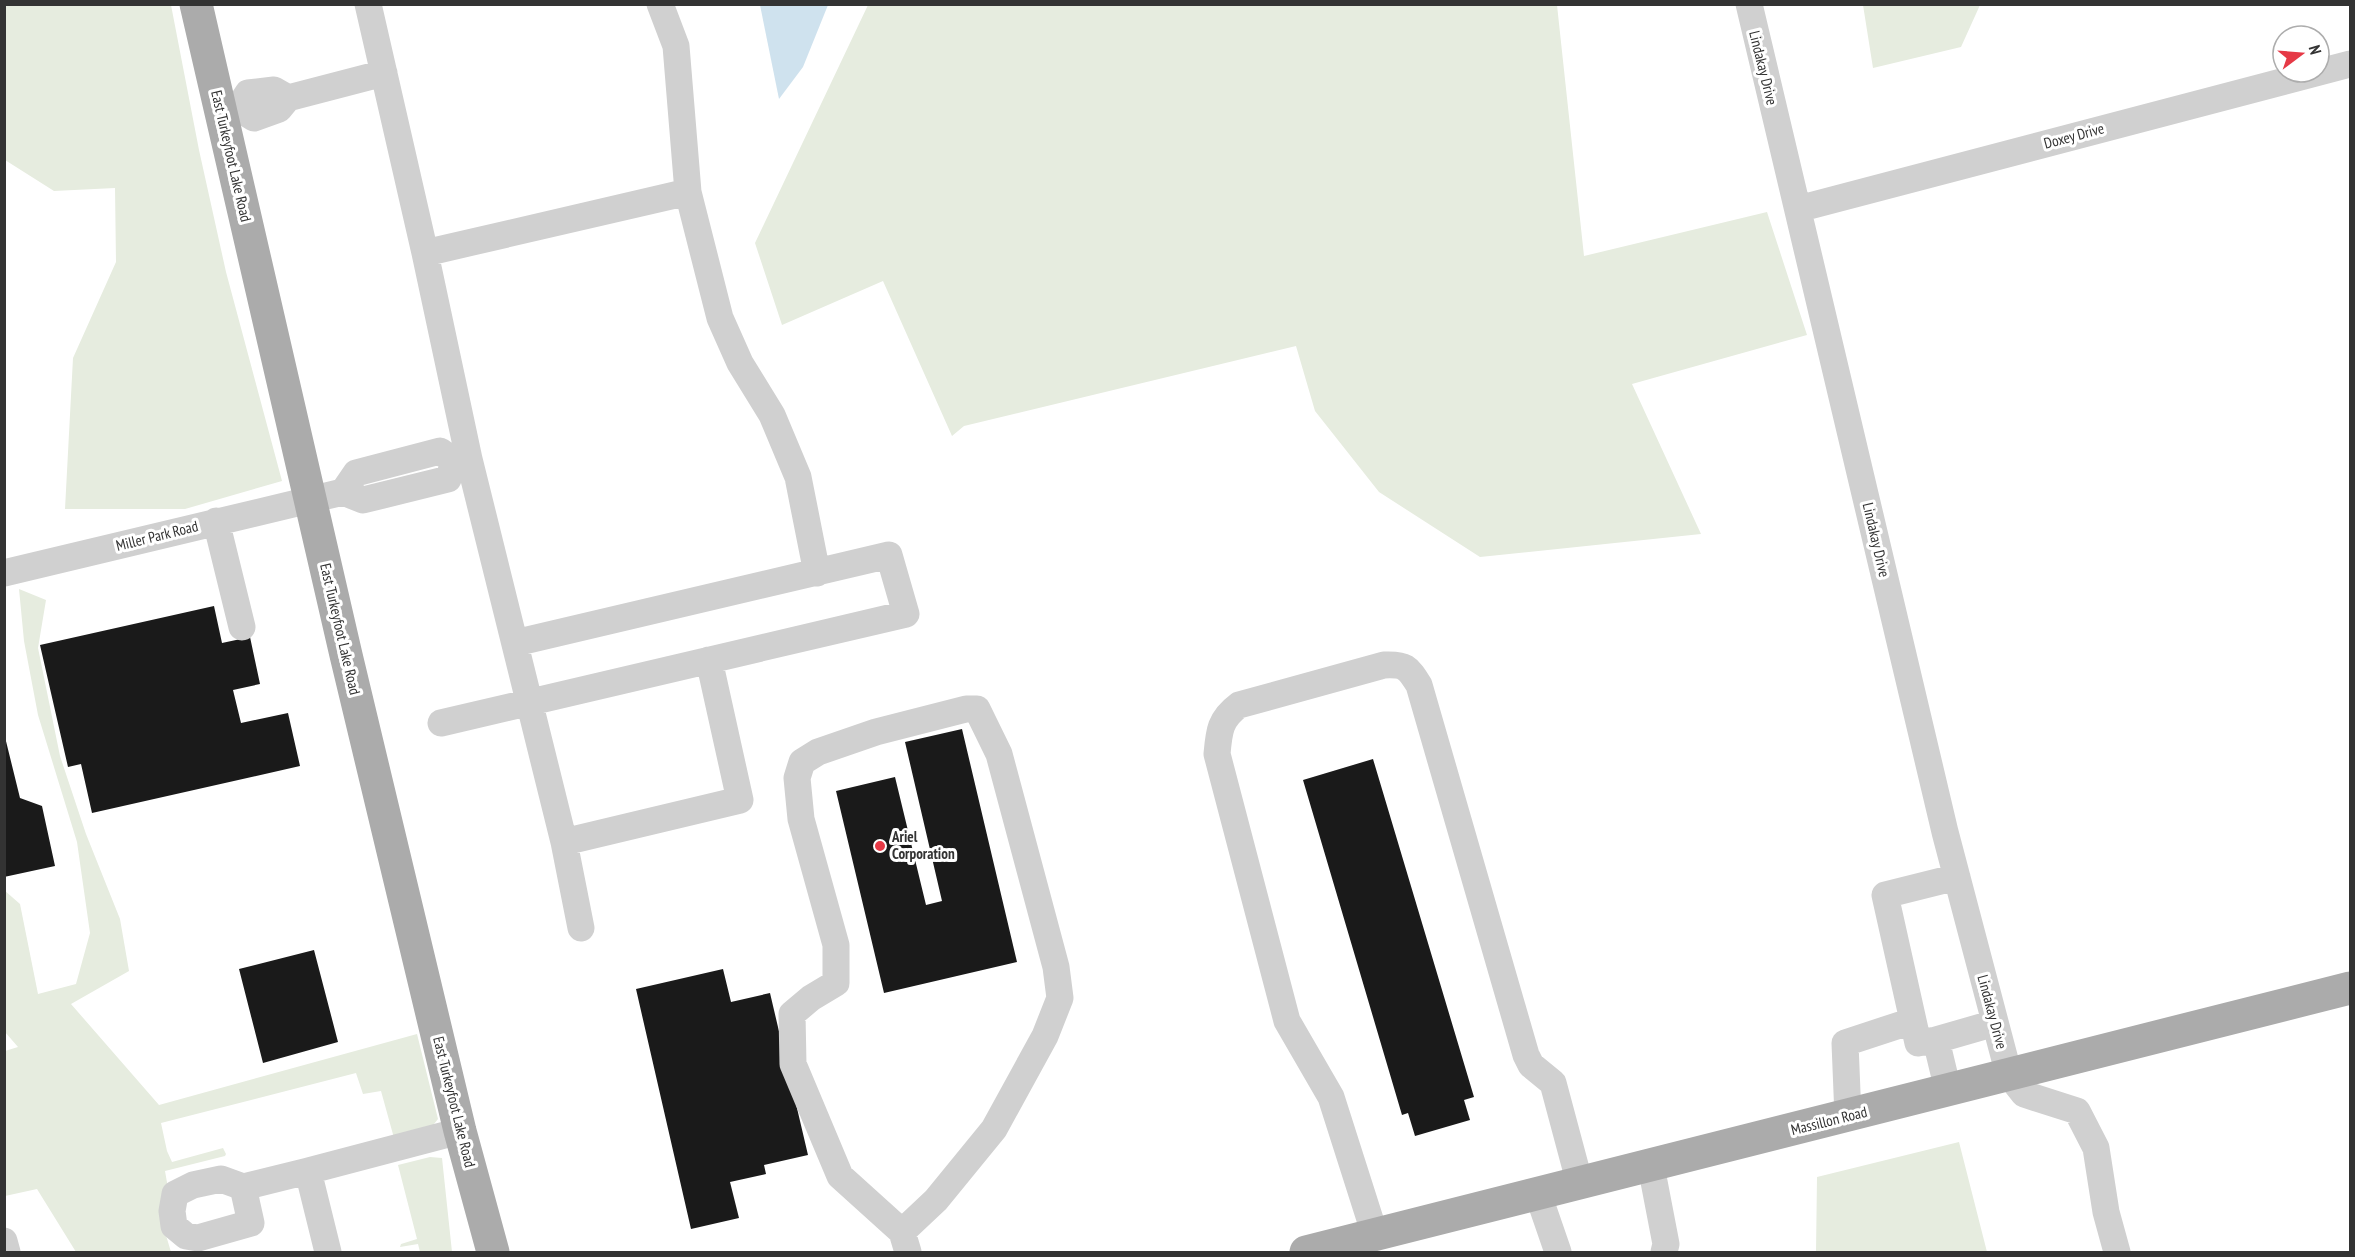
<svg xmlns="http://www.w3.org/2000/svg" width="2355" height="1257" font-family="'PT Sans Narrow',sans-serif">
<style>
.green{fill:#e6ecdf}
.water{fill:#cfe2ee}
.building{fill:#1a1a1a}
.lines{fill:none;stroke-linecap:round;stroke-linejoin:round}
.minor{stroke:#d0d0d0;stroke-width:27}
.major{stroke:#ababab;stroke-width:33}
.poi-dot{fill:#e63946;stroke:#fff;stroke-width:2}
.labels{text-anchor:middle;stroke-width:6;stroke-linejoin:round;paint-order:stroke}
.street-label{font-size:15px;fill:#333;stroke:#fff}
.poi-label{font-size:15px;font-weight:bold;fill:#333;stroke:#fff;text-anchor:start}
</style>
<rect width="100%" height="100%" fill="#fff"/>
<path class="green" d="M4,5H171L199,150L226,272L282,481L185,509H65L73,358L116,262L115,188L54,191L5,160Z
M868,5H1557L1584,256L1767,212L1807,335L1632,384L1701,534L1480,557L1379,492L1315,411L1296,346L964,426L952,436L883,281L782,325L755,243Z
M1863,5V4L1980,5L1961,47L1873,68Z
M19,589L46,600L38,648L60,756L86,834L120,919L129,971L71,1004L159,1105L417,1034L438,1119L426,1134L394,1138L381,1091L363,1094L356,1073L161,1123L167,1151L172,1162L223,1148L226,1154L225,1156L165,1171L168,1188L162,1222L171,1252H76L37,1189L5,1196V1051L18,1047L5,1032L4,890L20,904L38,994L76,984L90,933L77,842L38,715L24,641Z
M1959,1142L1987,1252H1816L1817,1177Z
M430,1157L442,1158L452,1252H420L418,1244L400,1247L401,1244L417,1239L398,1165Z"/>
<path class="water" d="M760,5H828L803,67L779,99Z"/>
<path class="building" d="M214,606L222,643L250,637L260,684L233,690L241,723L288,713L300,766L92,813L81,764L68,767L40,645Z
M962,729L1017,962L884,993L836,791L895,777L926,905L942,901L905,742Z
M4,733L20,798L42,806L55,866L4,877Z
M1373,759L1474,1097L1464,1100L1470,1120L1415,1136L1408,1113L1402,1115L1303,780Z
M314,950L338,1042L263,1063L239,969Z
M723,969L731,1002L770,993L808,1155L764,1165L766,1174L730,1182L739,1218L691,1229L636,989Z"/>
<g class="lines">
<path class="minor" d="M368,4L425,253L469,459L455,462
M1749,4L1945,832L2009,1075L2024,1094L2077,1111L2096,1148L2106,1212L2117,1252
M238,108L248,93L274,90L288,98
M220,111L238,108L254,118L279,109L288,98L384,73
M688,192L720,318L740,363L772,415L798,477L817,573
M1798,209L2350,64
M425,253L688,192L676,46L660,4
M469,459L564,842L581,928
M343,492L356,473L440,451L455,462
M216,521L242,627
M4,573L343,492L363,500L448,479L455,462
M441,723L906,614L889,555L515,643
M564,842L740,800L709,660
M1936,1040L1918,1043L1885,895L1957,877
M1948,1090L1936,1040L1995,1023
M1848,1117L1845,1043L1912,1021
M1651,1166L1666,1244L1664,1252
M243,1187L251,1223L198,1238L186,1236L174,1226L172,1211L175,1194L193,1185L221,1179L243,1187L308,1171
M1538,1194L1558,1252
M902,1232L936,1200L994,1129L1045,1036L1060,998L1056,967L999,754L977,709H966L876,732L818,752L802,762L797,778L801,819L836,945V983L811,998L792,1014L793,1064L840,1176L902,1232L908,1252
M1375,1235L1331,1097L1287,1021L1217,754C1219,731 1220,719 1239,705L1384,665C1405,664 1408,667 1419,685L1526,1055L1531,1065L1553,1083L1580,1184
M4,1241L7,1252
M328,1252L308,1171L460,1131"/>
<path class="major" d="M196,4L346,655L460,1131L493,1252
M1306,1252L2350,988"/>
</g>
<circle class="poi-dot" cx="880" cy="846" r="6"/>
<g class="labels">
<g class="street-label">
<text transform="translate(1763 68) rotate(76)" y="5">Lindakay Drive</text>
<text transform="translate(2074 136) rotate(-15)" y="5">Doxey Drive</text>
<text transform="translate(231 156) rotate(77)" y="5">East Turkeyfoot Lake Road</text>
<text transform="translate(157 536) rotate(-14)" y="5">Miller Park Road</text>
<text transform="translate(1876 540) rotate(77)" y="5">Lindakay Drive</text>
<text transform="translate(340 629) rotate(77)" y="5">East Turkeyfoot Lake Road</text>
<text transform="translate(1992 1012) rotate(75)" y="5">Lindakay Drive</text>
<text transform="translate(454 1102) rotate(76)" y="5">East Turkeyfoot Lake Road</text>
<text transform="translate(1829 1121) rotate(-14)" y="5">Massillon Road</text>
</g>
<g class="poi-label">
<text x="892" y="842">Ariel<tspan x="892" dy="17">Corporation</tspan></text>
</g>
</g>
<rect width="2355" height="1257" fill="none" stroke="#333333" stroke-width="12"/>
<g transform="translate(2301 54) rotate(74)"><circle r="28" fill="#ffffff" stroke="#adadad" stroke-width="1.5"/>
<path d="M0-4.5L10 22L0 15L-10 22Z" fill="#e63946"/>
<text y="-9" font-size="16" font-weight="bold" text-anchor="middle" fill="#333333">N</text>
</g>
</svg>
